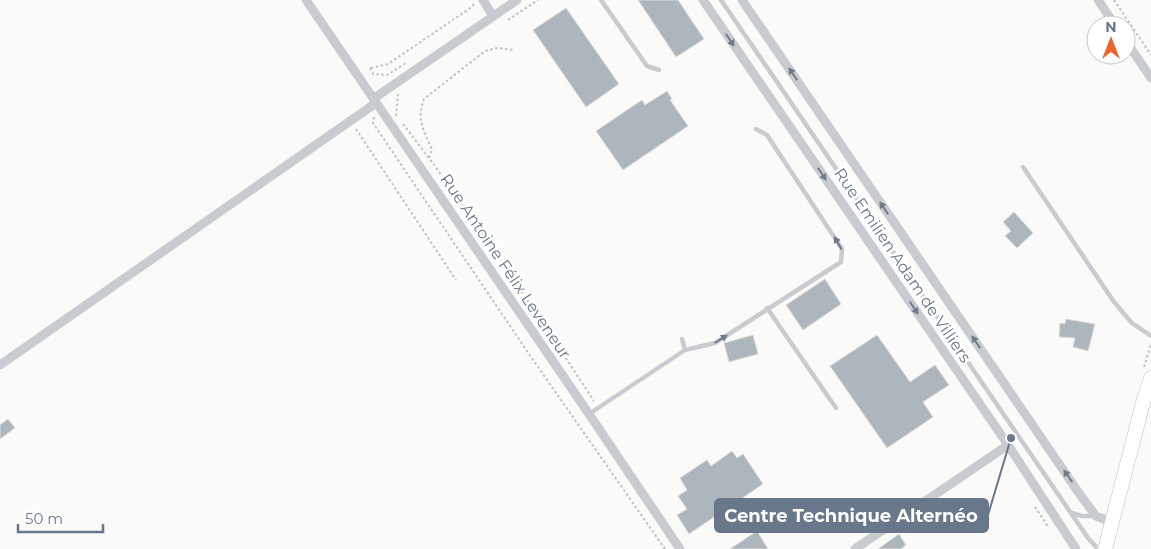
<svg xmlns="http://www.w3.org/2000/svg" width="1151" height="549" font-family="Montserrat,sans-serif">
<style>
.building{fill:#aeb6bd;stroke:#dcdcda}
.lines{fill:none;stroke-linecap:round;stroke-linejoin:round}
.secondary-casing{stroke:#babfc4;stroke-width:15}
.path{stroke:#bfc2c5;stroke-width:2;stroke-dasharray:2.5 2.5;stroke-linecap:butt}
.lane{stroke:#c8cbcf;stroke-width:4.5}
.street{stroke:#c8cbcf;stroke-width:9}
.secondary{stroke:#fff;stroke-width:14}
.oneway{fill:#6d7c8d}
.labels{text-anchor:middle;stroke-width:5;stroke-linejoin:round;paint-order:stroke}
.street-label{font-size:16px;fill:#68788a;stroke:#fff}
.leader{fill:none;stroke:#68788a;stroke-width:2}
.callout-dot{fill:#68788a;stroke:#fff;stroke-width:2}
.callout{fill:#68788a;stroke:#68788a;stroke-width:2}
.callout-label{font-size:18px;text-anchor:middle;font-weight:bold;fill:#fff}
</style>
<rect width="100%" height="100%" fill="#fafaf8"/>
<path class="building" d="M638,0H678L704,39L676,57Z
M566,8L619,84L586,107L533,30Z
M667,91L672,99L670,100L688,126L623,170L596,131L642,100L645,105Z
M1014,212L1033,233L1017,248L1005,236L1011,231L1003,222Z
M825,279L841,304L803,330L786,305Z
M1066,319L1095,324L1088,351L1073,347L1075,338L1059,337L1060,323L1065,324Z
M753,335L758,354L729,362L724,343Z
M877,335L910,382L935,365L949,385L923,402L933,417L887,448L830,366Z
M8,419L15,428L0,439V425Z
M732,451L737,458L743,454L763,484L689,534L677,515L687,509L678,496L687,490L680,478L707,460L711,466Z
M757,531L768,549H730Z
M899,534L906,545L901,549H878Z"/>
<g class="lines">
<g class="secondary-casing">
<path id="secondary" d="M1105,549L1144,399L1151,378"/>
</g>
<path class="path" d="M1114,0L1151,55
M508,20L538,0
M370,68L373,74L387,75L406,63
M371,68L388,64L469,9L474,4
M396,116L398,94
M374,117L373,123L531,357L665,549
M403,124L435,166L501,260L594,401
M356,129L456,280
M429,158L432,150C424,130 416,121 424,99L485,51L497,48L515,50
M1144,367L1151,344
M1035,507L1049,528"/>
<path class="lane" d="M601,0L647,66L659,70
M721,0L1088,538L1098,549
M1023,167L1114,302L1132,323L1151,336
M767,308L836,408
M682,339L685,350L715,343L841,262L842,249L767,135L756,129
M589,414L685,350
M1072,513L1082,516H1095"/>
<path class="street" d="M306,0L589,414L680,549
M483,0L493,16
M703,0L1008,445L1076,549
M742,0L1081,496L1096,516L1112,522
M1098,0L1115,25
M1126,41L1151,78
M373,99L517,0
M0,365L376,103
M855,549L1008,445"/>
<use href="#secondary" class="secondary"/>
</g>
<defs><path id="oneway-solid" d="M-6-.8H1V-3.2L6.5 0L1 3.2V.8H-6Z" transform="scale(1.25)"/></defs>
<g class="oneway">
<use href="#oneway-solid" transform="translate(730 40) rotate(56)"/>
<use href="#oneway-solid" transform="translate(793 74) rotate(-124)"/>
<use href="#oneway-solid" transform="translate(822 174) rotate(56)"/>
<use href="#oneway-solid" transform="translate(884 208) rotate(-124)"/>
<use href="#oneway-solid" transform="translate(838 243) rotate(-119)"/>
<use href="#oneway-solid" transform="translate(914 308) rotate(56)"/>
<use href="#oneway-solid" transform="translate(721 339) rotate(-32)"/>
<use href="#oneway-solid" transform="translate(976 342) rotate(-124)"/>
<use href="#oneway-solid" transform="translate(1068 476) rotate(-125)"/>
</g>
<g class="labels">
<g class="street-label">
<text transform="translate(903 265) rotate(56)" y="6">Rue Emilien Adam de Villiers</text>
<text transform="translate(506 266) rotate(56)" y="6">Rue Antoine Félix Leveneur</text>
</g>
</g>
<path class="leader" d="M1011 438L988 515"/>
<circle class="callout-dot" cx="1011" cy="438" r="5"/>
<rect class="callout" x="715" y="499" width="273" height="33" rx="5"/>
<g class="callout-label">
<text x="851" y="522">Centre Technique Alternéo</text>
</g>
<g transform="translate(1111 40)"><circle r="24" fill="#ffffff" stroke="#c3c9d0"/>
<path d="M0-4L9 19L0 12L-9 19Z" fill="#e96528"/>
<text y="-8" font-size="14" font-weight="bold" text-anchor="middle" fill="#68788a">N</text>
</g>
<path d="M18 524v8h85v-8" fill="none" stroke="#68788a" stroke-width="2.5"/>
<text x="25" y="524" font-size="15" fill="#68788a" stroke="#ffffff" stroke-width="4" paint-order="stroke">50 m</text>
</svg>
